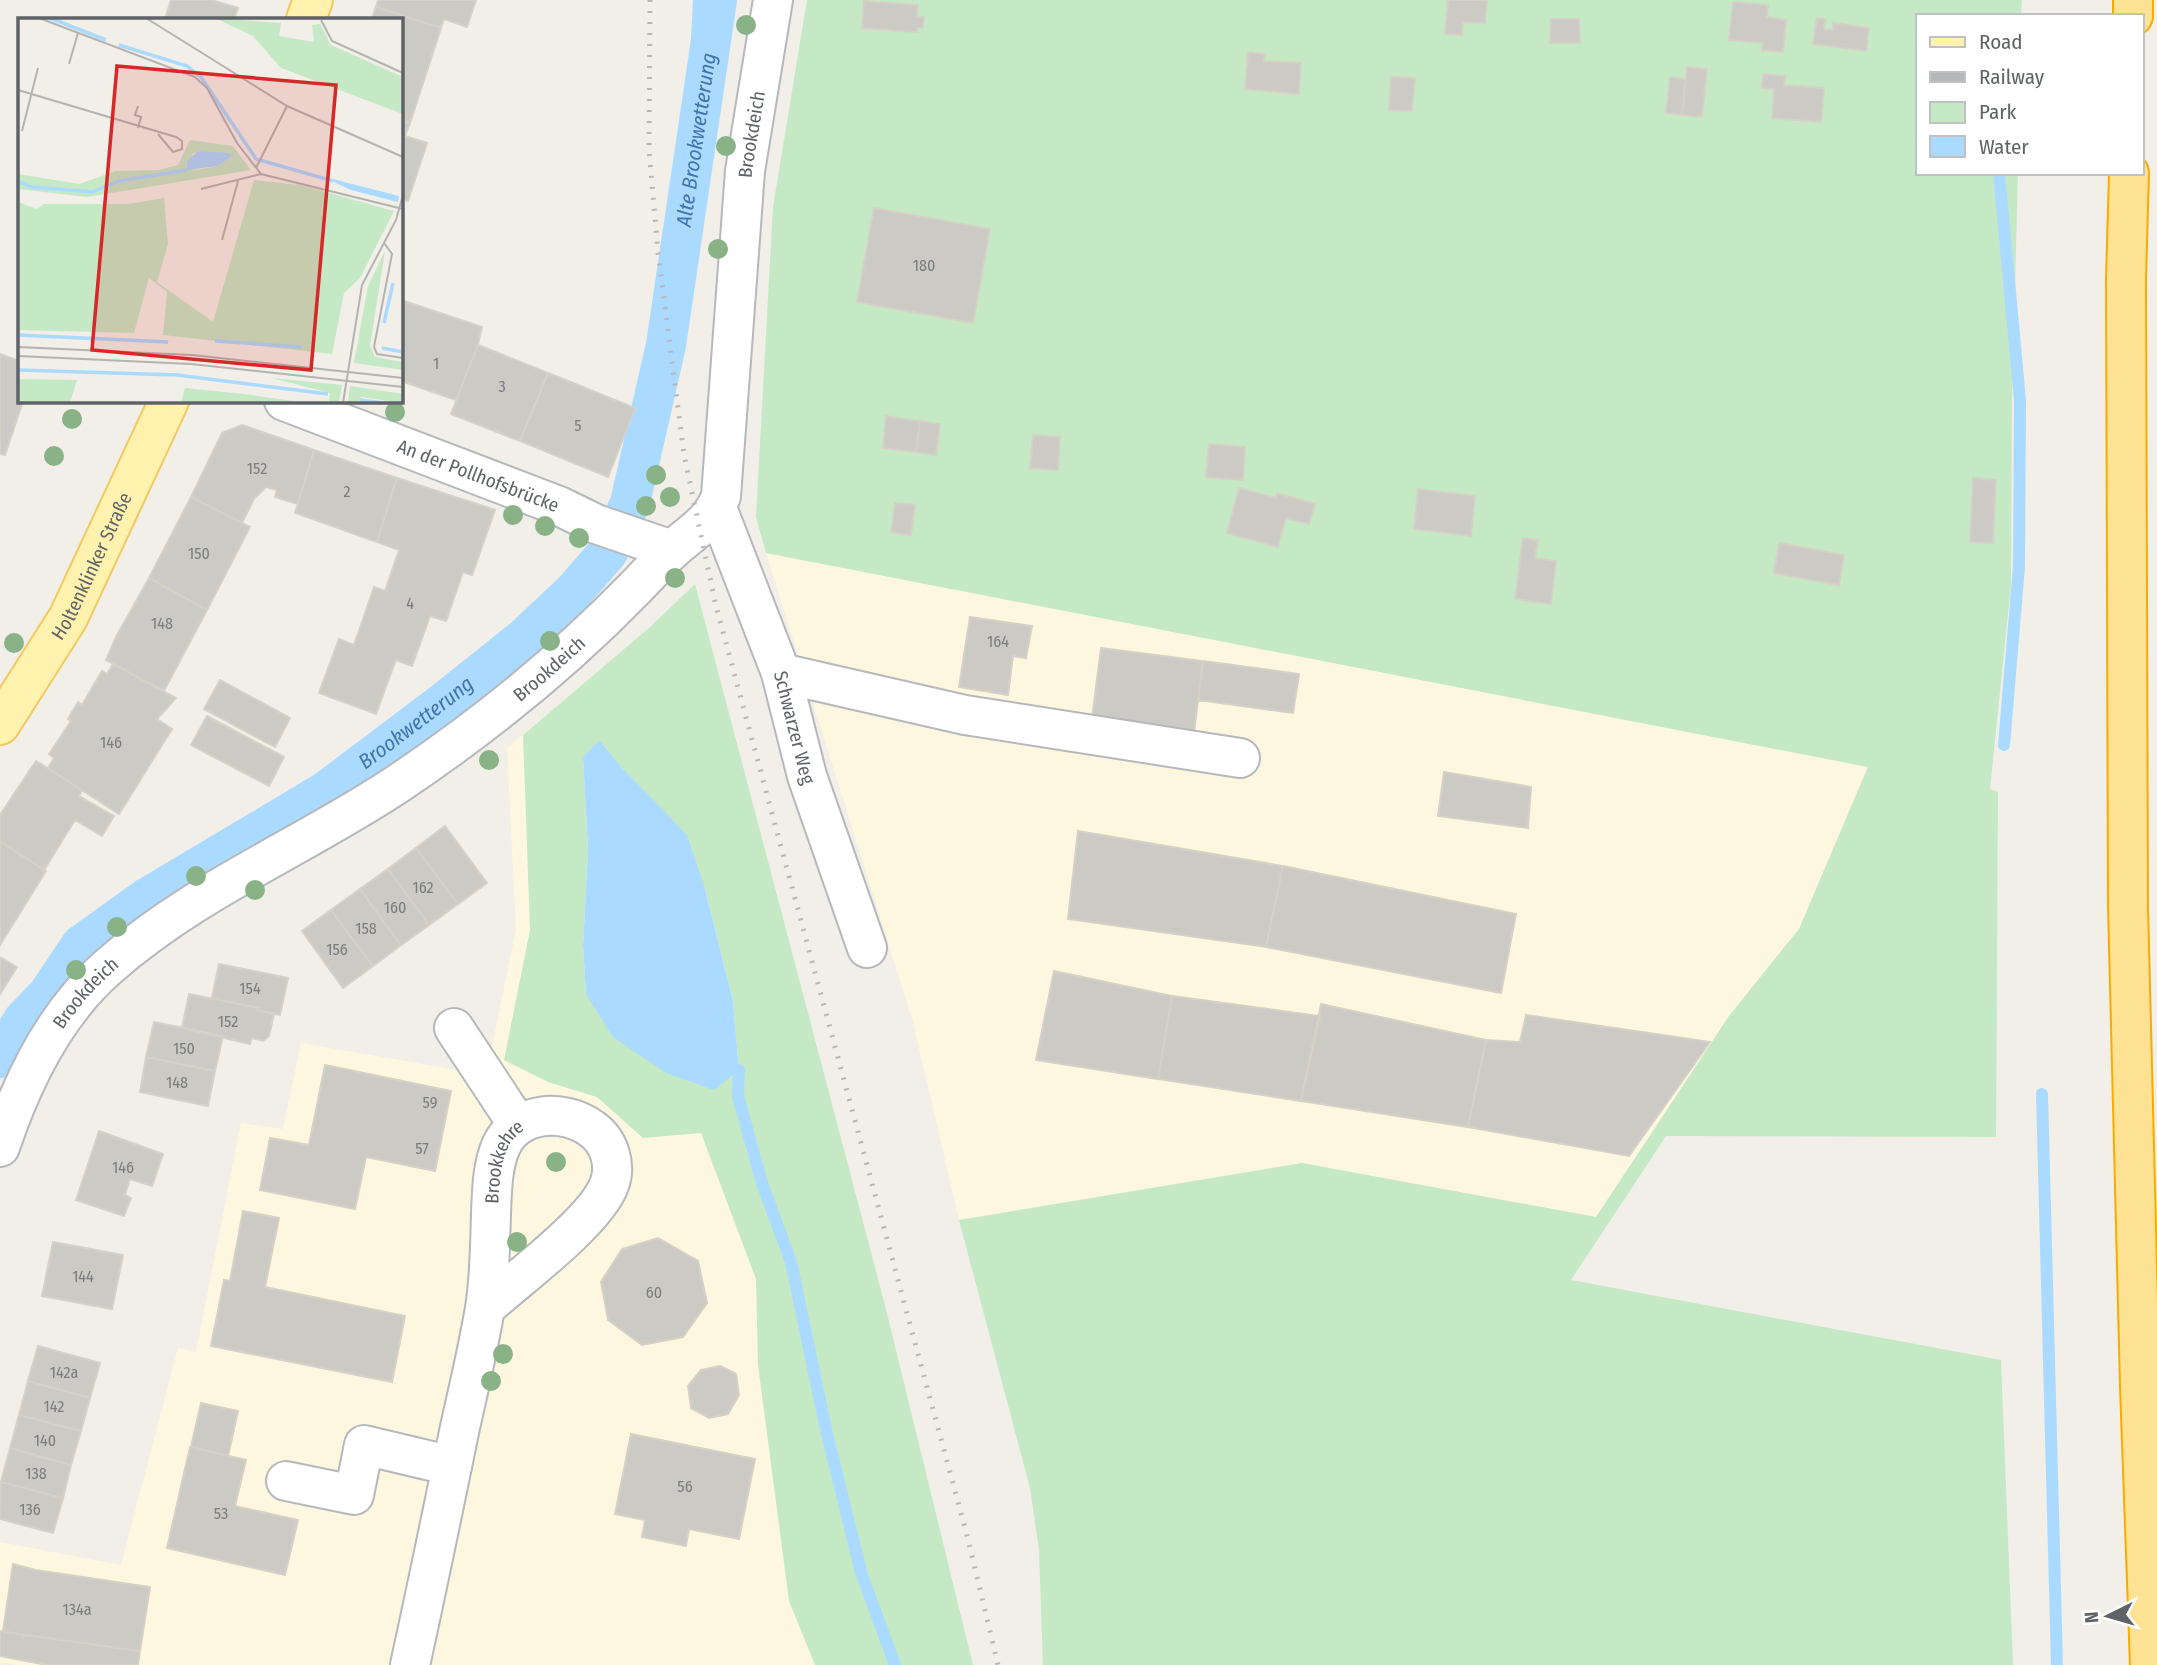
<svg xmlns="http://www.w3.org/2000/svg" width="2157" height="1665" font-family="'Fira Sans Condensed',sans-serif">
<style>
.commercial{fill:#fef7e0}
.green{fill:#c5e8c5;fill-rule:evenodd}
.water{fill:#aadaff}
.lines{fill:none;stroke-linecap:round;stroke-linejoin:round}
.stream{stroke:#aadaff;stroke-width:12}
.canal{stroke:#aadaff;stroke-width:40}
.building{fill:#cccac5;stroke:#d6d1c6;stroke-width:2}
.minor-casing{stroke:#b5b8bc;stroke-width:42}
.major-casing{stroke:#f2c960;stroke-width:42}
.highway-casing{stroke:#f9ab00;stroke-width:42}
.minor{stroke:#fff;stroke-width:38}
.major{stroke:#fff2af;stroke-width:38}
.highway{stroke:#fde293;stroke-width:38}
.rail{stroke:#b6b7b8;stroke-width:5;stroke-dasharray:2 9;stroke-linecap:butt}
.tree{fill:#89b387}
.labels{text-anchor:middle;stroke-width:6;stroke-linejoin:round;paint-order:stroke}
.number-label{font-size:16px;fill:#7a7d7f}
.street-label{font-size:19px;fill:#5f6368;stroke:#fff}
.water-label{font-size:21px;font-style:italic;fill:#4174aa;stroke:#fff}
.inset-river{fill:none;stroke:#aadaff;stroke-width:3.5}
.inset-road{fill:none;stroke:#b3b3b1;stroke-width:2}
.view{fill:#d62828;fill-opacity:0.15;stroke:#d62828;stroke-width:3.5}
.inset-edge{fill:none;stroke:#5f6368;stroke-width:3.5}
</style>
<rect width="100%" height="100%" fill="#f1efe8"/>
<path class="commercial" d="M766,553L1868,766L1799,929L1729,1016L1596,1217L1302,1163L959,1220L913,1022Z
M695,584L885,1305L973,1665H17L0,1662V1542L121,1565L178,1348L196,1352L241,1123L283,1129L301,1043L486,1075L516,930L507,748L650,627Z"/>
<path class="green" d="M807,0H2022L2021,16H1917V173H2018L2012,404L2011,585L1990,789L1998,792L1996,1137L1666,1136L1571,1280L2001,1360L2013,1665H1043L1039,1550L1030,1488L959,1220L1302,1163L1596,1217L1729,1016L1799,929L1868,767L766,553L756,517L773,207Z
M695,584L885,1305L973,1665H815L789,1601L758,1365L756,1279L701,1133L643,1138L597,1097L548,1082L504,1060L530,930L523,735L650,627ZM599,740L623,769L705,889L733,1001L739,1069L586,994L583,946L588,851L583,757Z"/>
<path class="water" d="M693,0H716L690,55Z
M599,740L623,769L687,835L705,889L733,1001L739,1070L714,1090L666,1073L613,1037L586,994L583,946L588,851L583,757Z"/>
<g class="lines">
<path class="stream" d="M1999,173L2020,400L2019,566L2004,745
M739,1070L738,1096L762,1183L791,1262L827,1434L861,1572L895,1665
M2042,1094L2057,1665"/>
<path class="canal" id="s1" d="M0,1058L23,1020L48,994L81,945L145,899L326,791L444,702L523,639L574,591L608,552L630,503L666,345L717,0"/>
</g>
<path class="building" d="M171,0H212L238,8L234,19H165Z
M378,0H476L467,27L444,19L441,28L376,7Z
M1448,0H1487L1485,23L1463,22L1462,35L1445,34Z
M864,1L918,5L917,16L924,17L923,28H917V32L862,28Z
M1733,2L1768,5L1767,17L1786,20L1783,52L1762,50L1763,43L1729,40Z
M376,7L441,28L410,123L401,120V19H372Z
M1817,18L1825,19L1824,29L1833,30V23L1869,28L1866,51L1813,44Z
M1551,19H1579L1580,43H1550Z
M1248,52L1265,54L1264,61L1301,63L1299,94L1245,89Z
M1687,67L1707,69L1702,117L1682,115Z
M1763,74L1785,76L1784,85L1824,88L1821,122L1772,118L1774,89L1762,88Z
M1391,77L1415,78L1412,111L1389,110Z
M1670,77L1686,79L1682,115L1666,113Z
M401,120L410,123L405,136L427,143L408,201L401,199Z
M874,208L990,229L973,323L857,302Z
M401,300L482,327L478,345L456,400L401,381Z
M478,345L548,373L520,441L451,414Z
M0,354L19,361V401H23L5,455L0,454Z
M548,373L635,408L608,477L520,441Z
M886,416L920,421L916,452L883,448Z
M920,421L940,424L936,455L916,452Z
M242,425L314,450L298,504L275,497L277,490L266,487L254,499L242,523L191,497L222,433Z
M1033,435L1060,437L1058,470L1030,468Z
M1209,444L1245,447L1243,480L1206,477Z
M314,450L397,478L377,542L295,513Z
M397,478L495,510L472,575L463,572L446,621L430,616L412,666L396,660L376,714L319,693L339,639L354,645L374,587L385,591L399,550L377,542Z
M1973,478L1996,480L1993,543L1970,542Z
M1239,488L1276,498L1277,493L1315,504L1309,524L1286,518L1278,547L1227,533Z
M1418,489L1475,496L1471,536L1414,529Z
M191,497L250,527L207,610L149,578Z
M895,503L915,505L911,535L891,532Z
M1523,538L1538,540L1535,558L1556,561L1551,604L1515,599Z
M1779,543L1844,555L1839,585L1774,573Z
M149,578L207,610L164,691L106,660L116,637Z
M970,617L1032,626L1026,658L1013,656L1008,695L959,687Z
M1101,648L1203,661L1194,732L1092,718Z
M1203,661L1299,674L1293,713L1198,700Z
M113,664L176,698L157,719L172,729L119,814L48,768L54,758L49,754L71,721L68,719L78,702L82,705L102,671L107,674Z
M220,680L290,718L275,747L204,709Z
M207,716L284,757L269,786L191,745Z
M36,761L82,790L79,796L114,816L102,836L75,820L44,870L0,841V815Z
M1444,772L1531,787L1528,828L1438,816Z
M445,826L487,883L458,904L416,848Z
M1078,831L1283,866L1266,947L1068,919Z
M0,841L46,871L0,945Z
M416,848L458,904L429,925L388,869Z
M1283,866L1516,914L1501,993L1266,947Z
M388,869L429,925L401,945L360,889Z
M360,889L401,945L373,966L331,910Z
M331,910L373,966L343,988L302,931Z
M0,957L17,967L0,994Z
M219,964L288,978L280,1015L257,1010L258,1008L212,998Z
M1054,971L1172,996L1158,1079L1036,1060Z
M189,994L258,1008L257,1010L274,1014L269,1036L263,1041L252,1038L250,1044L182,1028Z
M1172,996L1320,1016L1301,1101L1158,1079Z
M1321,1004L1486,1040L1468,1127L1301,1101Z
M1526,1015L1710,1042L1629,1156L1468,1127L1486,1040L1520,1042Z
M154,1022L223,1036L215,1071L146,1057Z
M146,1057L215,1071L208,1106L140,1092Z
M325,1065L451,1091L435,1171L366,1157L355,1209L260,1190L270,1138L309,1145Z
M99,1131L163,1154L152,1186L130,1179L125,1195L131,1198L124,1216L76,1200Z
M243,1211L279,1218L265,1287L405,1316L392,1382L211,1346L224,1280L230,1281Z
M658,1238L698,1261L707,1303L683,1337L642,1345L608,1320L601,1282L622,1249Z
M53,1242L123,1255L112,1309L42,1296Z
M38,1346L100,1363L90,1398L28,1381Z
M720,1366L736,1374L739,1395L728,1414L709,1418L691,1408L688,1386L701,1370Z
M28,1381L90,1398L81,1431L19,1415Z
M201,1403L238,1411L228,1456L191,1447Z
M19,1415L81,1431L71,1465L10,1448Z
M631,1434L755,1459L739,1539L689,1529L686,1546L642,1537L645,1520L615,1514Z
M190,1447L246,1460L235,1506L298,1520L285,1575L167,1548Z
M10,1448L71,1465L63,1498L1,1482Z
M1,1482L63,1498L53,1533L0,1519Z
M13,1564L36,1570L150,1587L140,1651L26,1635L23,1637V1635L3,1631Z
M0,1631L23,1635V1637L26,1635L140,1651L138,1665H47L0,1656Z"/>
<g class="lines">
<g class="minor-casing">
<g id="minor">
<path id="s2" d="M284,401L559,506L596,524L672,550"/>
<path id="s3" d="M717,508L781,673L807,776L867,948"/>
<path d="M781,673L965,715L1240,758"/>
<path d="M454,1028L518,1125"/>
<path id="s4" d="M0,1147C22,1081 55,1013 108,967C195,890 303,847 399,783C484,726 563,662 635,588C647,576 659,562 672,550C691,533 712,522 721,496L745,171L773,0"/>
<path d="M286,1481L354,1495L364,1445L452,1466"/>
<path id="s5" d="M410,1665C427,1588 443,1510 459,1432C468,1391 478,1350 485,1308C490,1277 490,1245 491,1213C492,1191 492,1167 501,1146C517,1111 564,1108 592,1129C609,1141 617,1165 609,1185C595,1222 517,1279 486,1307"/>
</g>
</g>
<g class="major-casing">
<g id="major">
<path d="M306,19L313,0"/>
<path id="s6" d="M0,725L68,618L169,401"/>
</g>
</g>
<g class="highway-casing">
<path id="highway" d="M2133,16V0
M2129,173L2126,279L2128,906L2140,1386L2150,1665"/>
</g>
<use href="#minor" class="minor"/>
<use href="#major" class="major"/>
<use href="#highway" class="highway"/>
<path class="rail" d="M650,0L649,150L658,252L684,455L716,606L968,1539L998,1665"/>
</g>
<g class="tree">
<circle cx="746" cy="25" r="10"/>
<circle cx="726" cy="146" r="10"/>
<circle cx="718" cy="249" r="10"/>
<circle cx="395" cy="412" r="10"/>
<circle cx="72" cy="419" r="10"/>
<circle cx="54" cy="456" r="10"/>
<circle cx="656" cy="475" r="10"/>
<circle cx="670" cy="497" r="10"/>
<circle cx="646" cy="506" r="10"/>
<circle cx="513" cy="515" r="10"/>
<circle cx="545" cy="526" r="10"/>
<circle cx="579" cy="538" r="10"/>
<circle cx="675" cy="578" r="10"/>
<circle cx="550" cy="641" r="10"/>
<circle cx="14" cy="643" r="10"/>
<circle cx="489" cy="760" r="10"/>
<circle cx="196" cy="876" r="10"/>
<circle cx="255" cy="890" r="10"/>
<circle cx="117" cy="927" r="10"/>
<circle cx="76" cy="970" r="10"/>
<circle cx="556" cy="1162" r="10"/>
<circle cx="517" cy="1242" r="10"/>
<circle cx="503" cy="1354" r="10"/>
<circle cx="491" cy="1381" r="10"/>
</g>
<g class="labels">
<g class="number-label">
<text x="924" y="271">180</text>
<text x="436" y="369">1</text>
<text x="502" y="392">3</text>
<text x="578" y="431">5</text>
<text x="257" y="474">152</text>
<text x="347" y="497">2</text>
<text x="199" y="559">150</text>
<text x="410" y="609">4</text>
<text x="162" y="629">148</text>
<text x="998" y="647">164</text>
<text x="111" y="748">146</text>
<text x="423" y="893">162</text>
<text x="395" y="913">160</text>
<text x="366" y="934">158</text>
<text x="337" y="955">156</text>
<text x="250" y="994">154</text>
<text x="228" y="1027">152</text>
<text x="184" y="1054">150</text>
<text x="177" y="1088">148</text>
<text x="430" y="1108">59</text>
<text x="422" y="1154">57</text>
<text x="123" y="1173">146</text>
<text x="83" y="1282">144</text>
<text x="654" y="1298">60</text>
<text x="64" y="1378">142a</text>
<text x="54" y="1412">142</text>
<text x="45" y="1446">140</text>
<text x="36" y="1479">138</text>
<text x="685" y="1492">56</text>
<text x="30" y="1515">136</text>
<text x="221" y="1519">53</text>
<text x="77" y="1615">134a</text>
</g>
<g class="street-label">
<text dy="7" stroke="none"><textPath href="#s4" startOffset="1354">Brookdeich</textPath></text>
<text dy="7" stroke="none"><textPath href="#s2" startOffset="208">An der Pollhofsbrücke</textPath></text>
<text dy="7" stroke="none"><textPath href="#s6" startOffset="184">Holtenklinker Straße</textPath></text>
<text dy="7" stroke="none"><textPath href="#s4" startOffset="746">Brookdeich</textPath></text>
<text dy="7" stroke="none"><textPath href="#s3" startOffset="233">Schwarzer Weg</textPath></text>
<text dy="7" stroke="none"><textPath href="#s4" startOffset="178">Brookdeich</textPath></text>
<text dy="7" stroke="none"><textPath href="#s5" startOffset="514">Brookkehre</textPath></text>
</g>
<g class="water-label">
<text dy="7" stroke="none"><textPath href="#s1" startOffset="1223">Alte Brookwetterung</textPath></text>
<text dy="7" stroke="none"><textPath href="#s1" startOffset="542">Brookwetterung</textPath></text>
</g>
</g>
<g transform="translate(18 18)">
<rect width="385" height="385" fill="#f1efe8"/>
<path d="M197,0L263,5L261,18L296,24L294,7L302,6L313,27L385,59V96L263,50L235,18ZM172,122L215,128L233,152L69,179L0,171V156L61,166L98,153L141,152L160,147ZM180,133L199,135L213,138L200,148L178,152L174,136ZM236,162L282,167L376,193L342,260L326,275L314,336L145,317L149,274L131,260L116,315L0,312V184L19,191L26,186H110L146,180L150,226L139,264L195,304ZM367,233L352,328L357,339L385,344V352L336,345L350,268ZM254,360L324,367L321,385H311L312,375ZM0,361L59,362L52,385H0ZM332,368L385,376V385L343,379L341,385L330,384ZM167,370L226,376L288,385H163Z" fill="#c5e8c5" fill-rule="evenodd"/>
<path d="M180,133L211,135L214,138L200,148L169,152V143ZM303,158L381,178L380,184L333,172Z" fill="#aadaff"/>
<path class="inset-river" d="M32,0L88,22M101,27L169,48L183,59L238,141L315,163M0,163L14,169L74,174L101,163L169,152M366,305L375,265M0,317L150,324M197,323L284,329M364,330L385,334M0,352L159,357L310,376M342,382L365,385"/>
<path class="inset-road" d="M21,0L177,59L189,70L219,125L243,156L385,191M128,0L269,88L385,139M264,0H314M303,2L314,23L385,55M51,46L60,15M0,72L158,119L164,123V131L155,134L140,116M120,88L117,97L123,99L120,110M4,113L20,50M238,150L269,88M183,171L243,156M204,222L220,163M366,225L374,236L356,329L359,336L385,340M0,329L174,337L385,360M0,338L173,346L385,369M325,385L344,267L378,202L385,177"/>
<path class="view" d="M99,48L318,67L293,352L74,332Z"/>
<rect width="385" height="385" class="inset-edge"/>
</g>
<rect x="1916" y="14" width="228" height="161" fill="#ffffff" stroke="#bfc1c3" stroke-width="2"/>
<rect x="1930" y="37" width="35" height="10" fill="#fff2af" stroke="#bfc1c3" stroke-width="2"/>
<text x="1979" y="49" font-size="21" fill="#5f6368">Road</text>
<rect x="1930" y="72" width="35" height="10" fill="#b6b7b8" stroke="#bfc1c3" stroke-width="2"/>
<text x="1979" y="84" font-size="21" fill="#5f6368">Railway</text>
<rect x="1930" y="102" width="35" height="21" fill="#c5e8c5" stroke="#bfc1c3" stroke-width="2"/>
<text x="1979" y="119" font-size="21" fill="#5f6368">Park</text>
<rect x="1930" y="136" width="35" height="21" fill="#aadaff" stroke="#bfc1c3" stroke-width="2"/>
<text x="1979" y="154" font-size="21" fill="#5f6368">Water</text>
<g transform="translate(2108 1616) rotate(265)" stroke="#ffffff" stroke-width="5" paint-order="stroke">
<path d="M0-5L12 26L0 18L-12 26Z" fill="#5f6368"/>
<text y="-10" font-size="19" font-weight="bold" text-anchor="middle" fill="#5f6368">N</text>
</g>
</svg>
